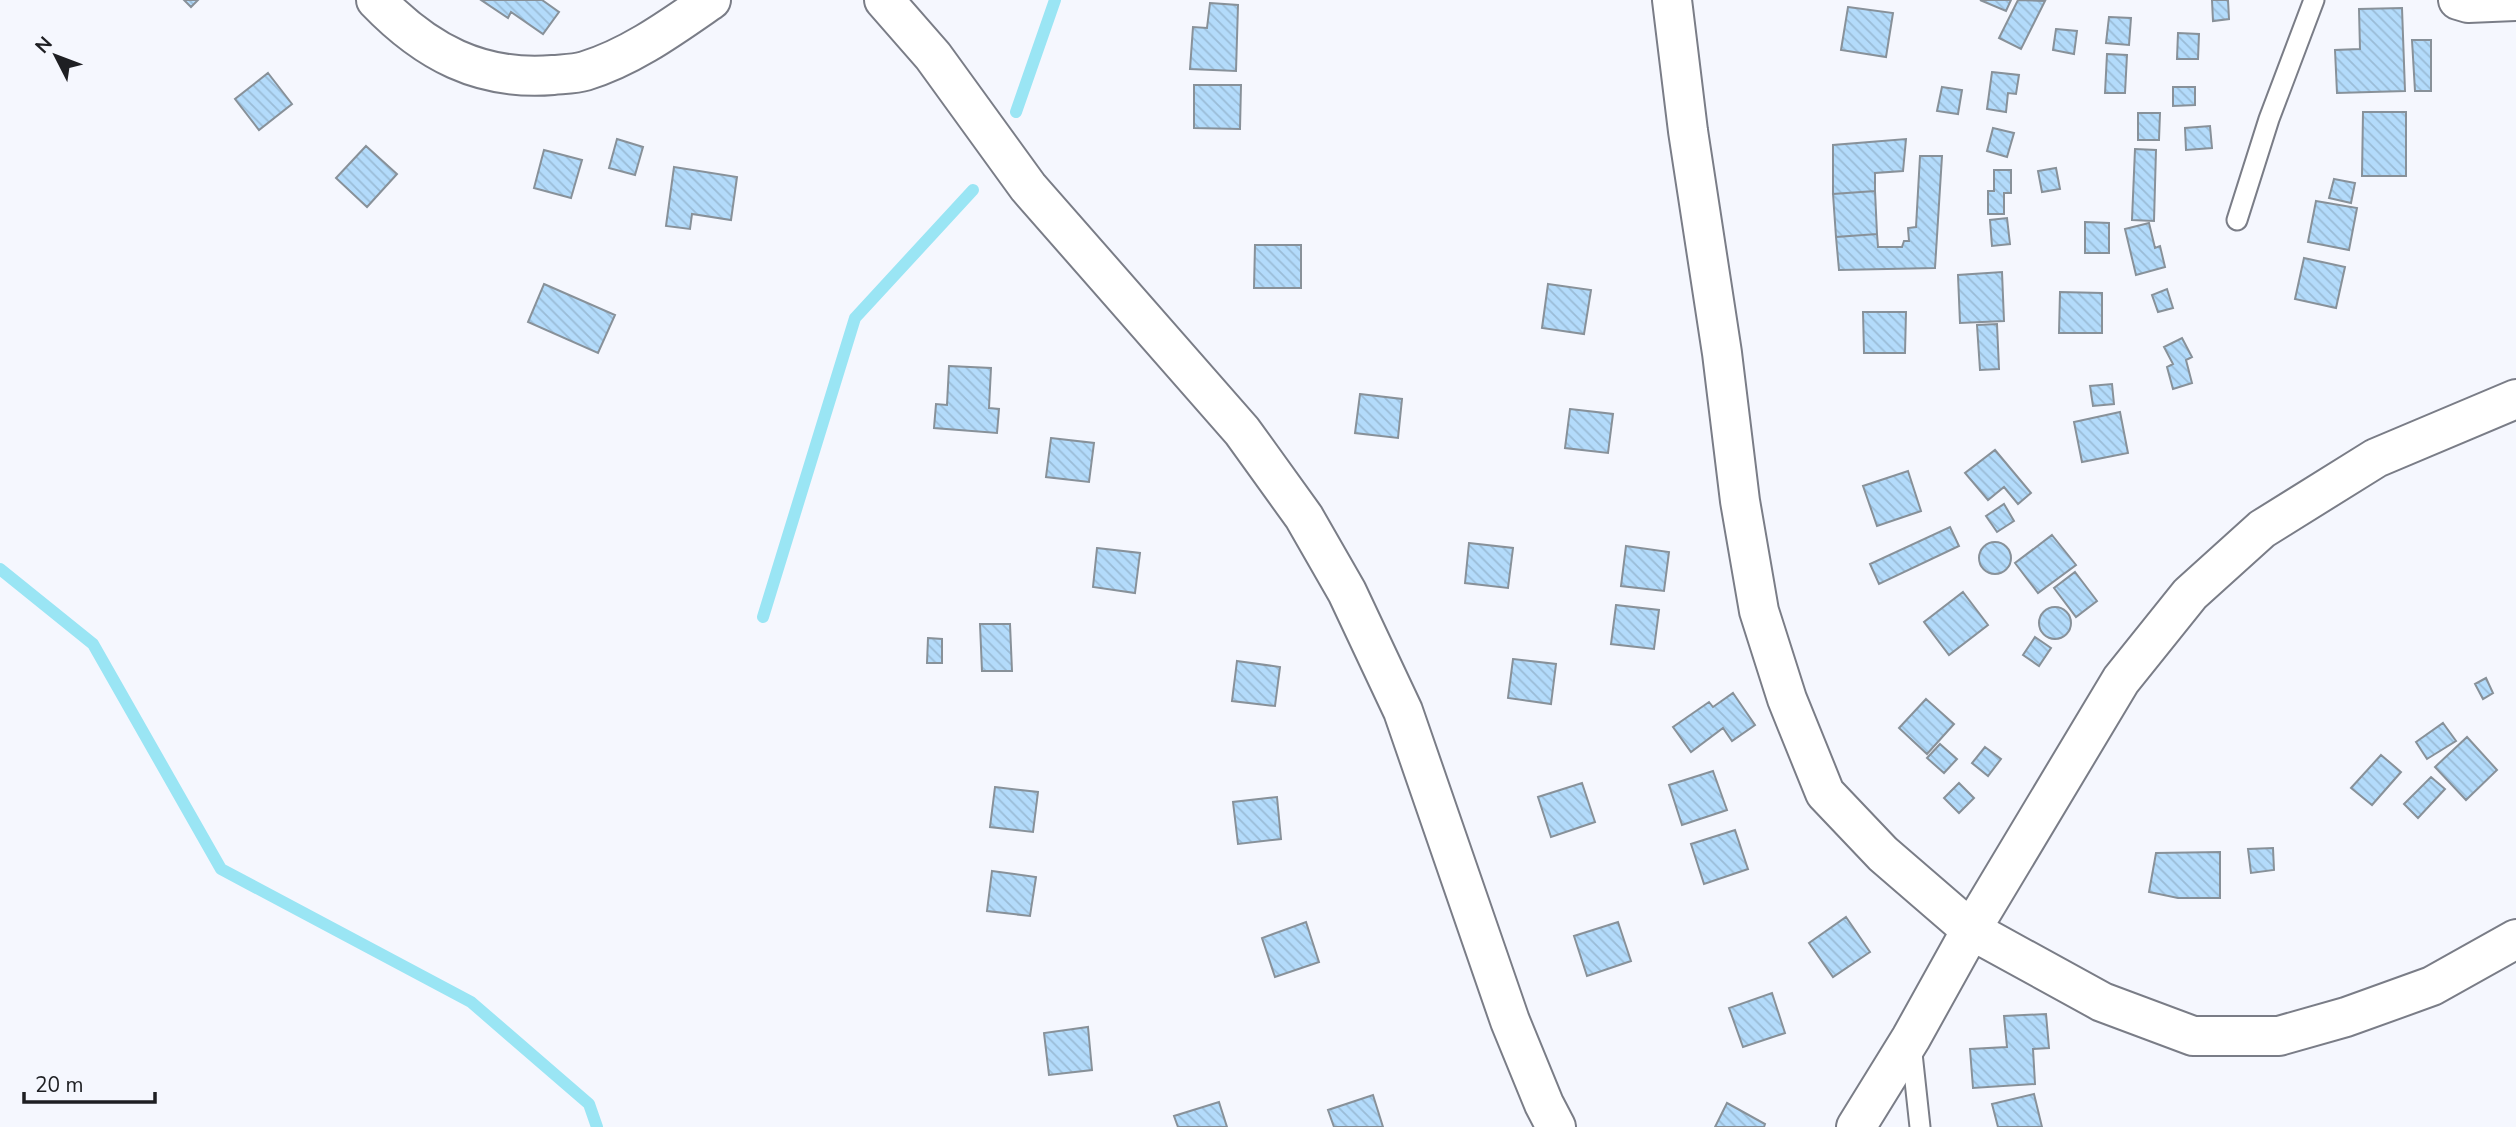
<svg xmlns="http://www.w3.org/2000/svg" width="2516" height="1127" font-family="'Nunito Sans',sans-serif">
<style>
.lines{fill:none;stroke-linecap:round;stroke-linejoin:round}
.stream{stroke:#9ae5f4;stroke-width:12}
.building{fill:url(#building-back-hatch);stroke:#889199;stroke-width:2}
.service-casing{stroke:#7a7d87;stroke-width:23}
.minor-casing{stroke:#7a7d87;stroke-width:42}
.service{stroke:#fff;stroke-width:19}
.minor{stroke:#fff;stroke-width:38}
</style>
<defs>
<pattern id="building-back-hatch" width="6" height="6" patternUnits="userSpaceOnUse" patternTransform="scale(1.75)"><rect width="6" height="6" fill="#b3dbfb"/><path d="M-1 5l2 2M0 0l6 6M5-1l2 2" fill="none" stroke="#9abcd7"/></pattern>
</defs>
<rect width="100%" height="100%" fill="#f5f7fe"/>
<g class="lines">
<path class="stream" d="M1016,112L1055,0
M0,569L93,644L221,869L471,1002L589,1104L597,1127
M763,617L855,318L973,190"/>
</g>
<path class="building" d="M184,0H198L191,7Z
M481,0H542L559,12L543,34L511,12L508,18Z
M1980,0H2011L2006,11Z
M2018,0L2045,1L2021,49L1999,38Z
M2212,0H2228L2229,19L2213,21Z
M1210,3L1238,5L1236,71L1190,69L1193,27L1207,28Z
M1848,7L1893,13L1886,57L1841,50Z
M2402,8L2405,91L2337,93L2335,50L2360,49L2359,9Z
M2109,17L2131,18L2129,45L2106,43Z
M2056,29L2077,31L2074,54L2053,50Z
M2178,33L2199,34L2198,59H2177Z
M2412,40H2431V91H2415Z
M2107,54L2127,55L2125,93H2105Z
M1992,72L2019,75L2016,94L2008,93L2006,112L1987,109Z
M268,73L292,104L259,130L235,99Z
M1194,85H1241L1240,129L1194,128Z
M1942,87L1962,90L1958,114L1937,111Z
M2173,87H2195V105L2173,106Z
M2363,112H2406V176H2362Z
M2138,113H2160L2159,140H2138Z
M2210,126L2212,148L2186,150L2185,128Z
M1993,128L2014,133L2007,157L1987,151Z
M617,139L643,147L635,175L609,168Z
M1906,139L1903,171L1875,173V191L1833,194V145Z
M366,146L397,174L367,207L336,178Z
M2135,149L2156,150L2154,221L2132,220Z
M544,150L582,160L571,198L534,188Z
M1920,156H1942L1935,268L1839,270L1836,237L1877,234L1878,247H1902L1904,241H1909L1908,228L1916,227Z
M674,167L737,177L731,220L692,214L690,229L666,226Z
M2056,168L2060,189L2042,192L2038,171Z
M1994,170H2011V193H2004V214H1988V191H1994Z
M2334,179L2355,183L2351,203L2329,198Z
M1875,191L1877,234L1836,237L1833,194Z
M2316,201L2357,208L2349,250L2308,242Z
M2007,218L2010,244L1992,246L1990,220Z
M2085,222L2109,223V253H2085Z
M2149,223L2155,248L2160,246L2165,267L2136,275L2125,229Z
M1255,245H1301V288H1254Z
M2304,258L2345,267L2336,308L2295,299Z
M2002,272L2004,321L1960,323L1958,275Z
M544,284L615,315L598,353L528,322Z
M1548,284L1591,290L1584,334L1542,328Z
M2167,289L2173,308L2158,312L2152,295Z
M2060,292L2102,293V333H2059Z
M1863,312H1906L1905,353H1864Z
M1997,324L1999,369L1980,370L1977,325Z
M2182,338L2192,357L2186,360L2192,383L2173,389L2167,367L2173,364L2164,347Z
M949,366L991,368L989,408L999,409L997,433L934,428L936,404L947,405Z
M2112,384L2114,404L2093,406L2090,386Z
M1360,394L1402,399L1398,438L1355,433Z
M1570,409L1613,414L1608,453L1565,448Z
M2120,412L2128,453L2082,462L2074,422Z
M1051,438L1094,443L1089,482L1046,477Z
M1995,450L2031,493L2018,504L2004,487L1988,500L1965,473Z
M1908,471L1921,511L1877,526L1863,486Z
M2004,504L2014,521L1997,532L1986,516Z
M1950,527L1959,546L1879,584L1870,564Z
M2052,535L2076,565L2038,593L2015,563Z
M1979 558a16 16 0 1 1 32 0a16 16 0 1 1-32 0Z
M1469,543L1513,548L1508,588L1465,583Z
M1626,546L1669,552L1664,591L1621,586Z
M1097,548L1140,553L1135,593L1093,587Z
M2075,572L2097,601L2076,617L2054,588Z
M1963,592L1988,625L1949,655L1924,622Z
M1616,605L1659,610L1654,649L1611,644Z
M2039 623a16 16 0 1 1 32 0a16 16 0 1 1-32 0Z
M980,624H1010L1012,671H982Z
M2035,637L2051,648L2039,666L2023,655Z
M928,638L942,639V663H927Z
M1513,659L1556,664L1551,704L1508,698Z
M1237,661L1280,667L1275,706L1232,701Z
M2486,678L2493,693L2483,699L2475,684Z
M1733,693L1755,725L1732,741L1723,728L1691,752L1673,727L1709,702L1713,707Z
M1926,699L1954,724L1927,754L1899,728Z
M2443,723L2456,741L2427,759L2416,742Z
M2467,737L2497,770L2466,800L2435,767Z
M1940,744L1957,759L1944,773L1927,758Z
M1985,747L2001,759L1988,776L1972,763Z
M2381,755L2401,772L2372,805L2351,788Z
M1713,771L1727,810L1682,825L1669,785Z
M2431,777L2445,789L2418,818L2404,804Z
M1582,783L1595,822L1551,837L1538,797Z
M1959,783L1974,798L1959,813L1944,798Z
M995,787L1038,792L1033,832L990,827Z
M1277,797L1281,839L1238,844L1233,802Z
M1735,830L1748,869L1704,884L1691,844Z
M2273,848L2274,870L2251,873L2248,849Z
M2220,852V898H2178L2149,892L2156,853Z
M992,871L1036,877L1030,916L987,911Z
M1846,917L1870,952L1833,977L1809,943Z
M1306,922L1319,962L1275,977L1262,938Z
M1618,922L1631,961L1587,976L1574,936Z
M1772,993L1785,1033L1743,1047L1729,1008Z
M2046,1014L2049,1048L2033,1049L2035,1084L1973,1088L1970,1049L2007,1047L2004,1016Z
M1088,1027L1092,1070L1049,1075L1044,1033Z
M2034,1094L2042,1127H1998L1992,1104Z
M1373,1095L1383,1127H1334L1328,1110Z
M1219,1102L1227,1127H1178L1174,1116Z
M1727,1103L1765,1124L1764,1127H1715Z"/>
<g class="lines">
<g class="service-casing">
<path id="service" d="M2237,220L2269,119L2314,0
M1911,1044L1920,1127"/>
</g>
<g class="minor-casing">
<path id="minor" d="M376,0C426,52 480,81 553,75C563,74 575,74 585,71C631,57 672,27 711,0
M884,0L933,56L1028,187L1242,431L1304,517L1347,592L1403,711L1510,1021L1544,1104L1556,1127
M1672,0L1688,131L1722,353L1740,501L1759,611L1787,699L1825,793L1883,854L1971,930L2102,1002L2193,1036H2279L2346,1017L2432,986L2516,939
M2458,0L2468,3L2516,1
M1856,1127L1911,1038L1971,930L2121,680L2190,594L2262,529L2376,458L2516,399"/>
</g>
<use href="#service" class="service"/>
<use href="#minor" class="minor"/>
</g>
<g transform="translate(56 56) rotate(312)" stroke="#f5f7fe" stroke-width="5" paint-order="stroke">
<path d="M0-5L12 26L0 18L-12 26Z" fill="#1e1f23"/>
<text y="-10" font-size="19" font-weight="bold" text-anchor="middle" fill="#1e1f23">N</text>
</g>
<path d="M24 1092v10h131v-10" fill="none" stroke="#1e1f23" stroke-width="3.5"/>
<text x="35" y="1092" font-size="21" fill="#1e1f23" stroke="#f5f7fe" stroke-width="5" paint-order="stroke">20 m</text>
</svg>
